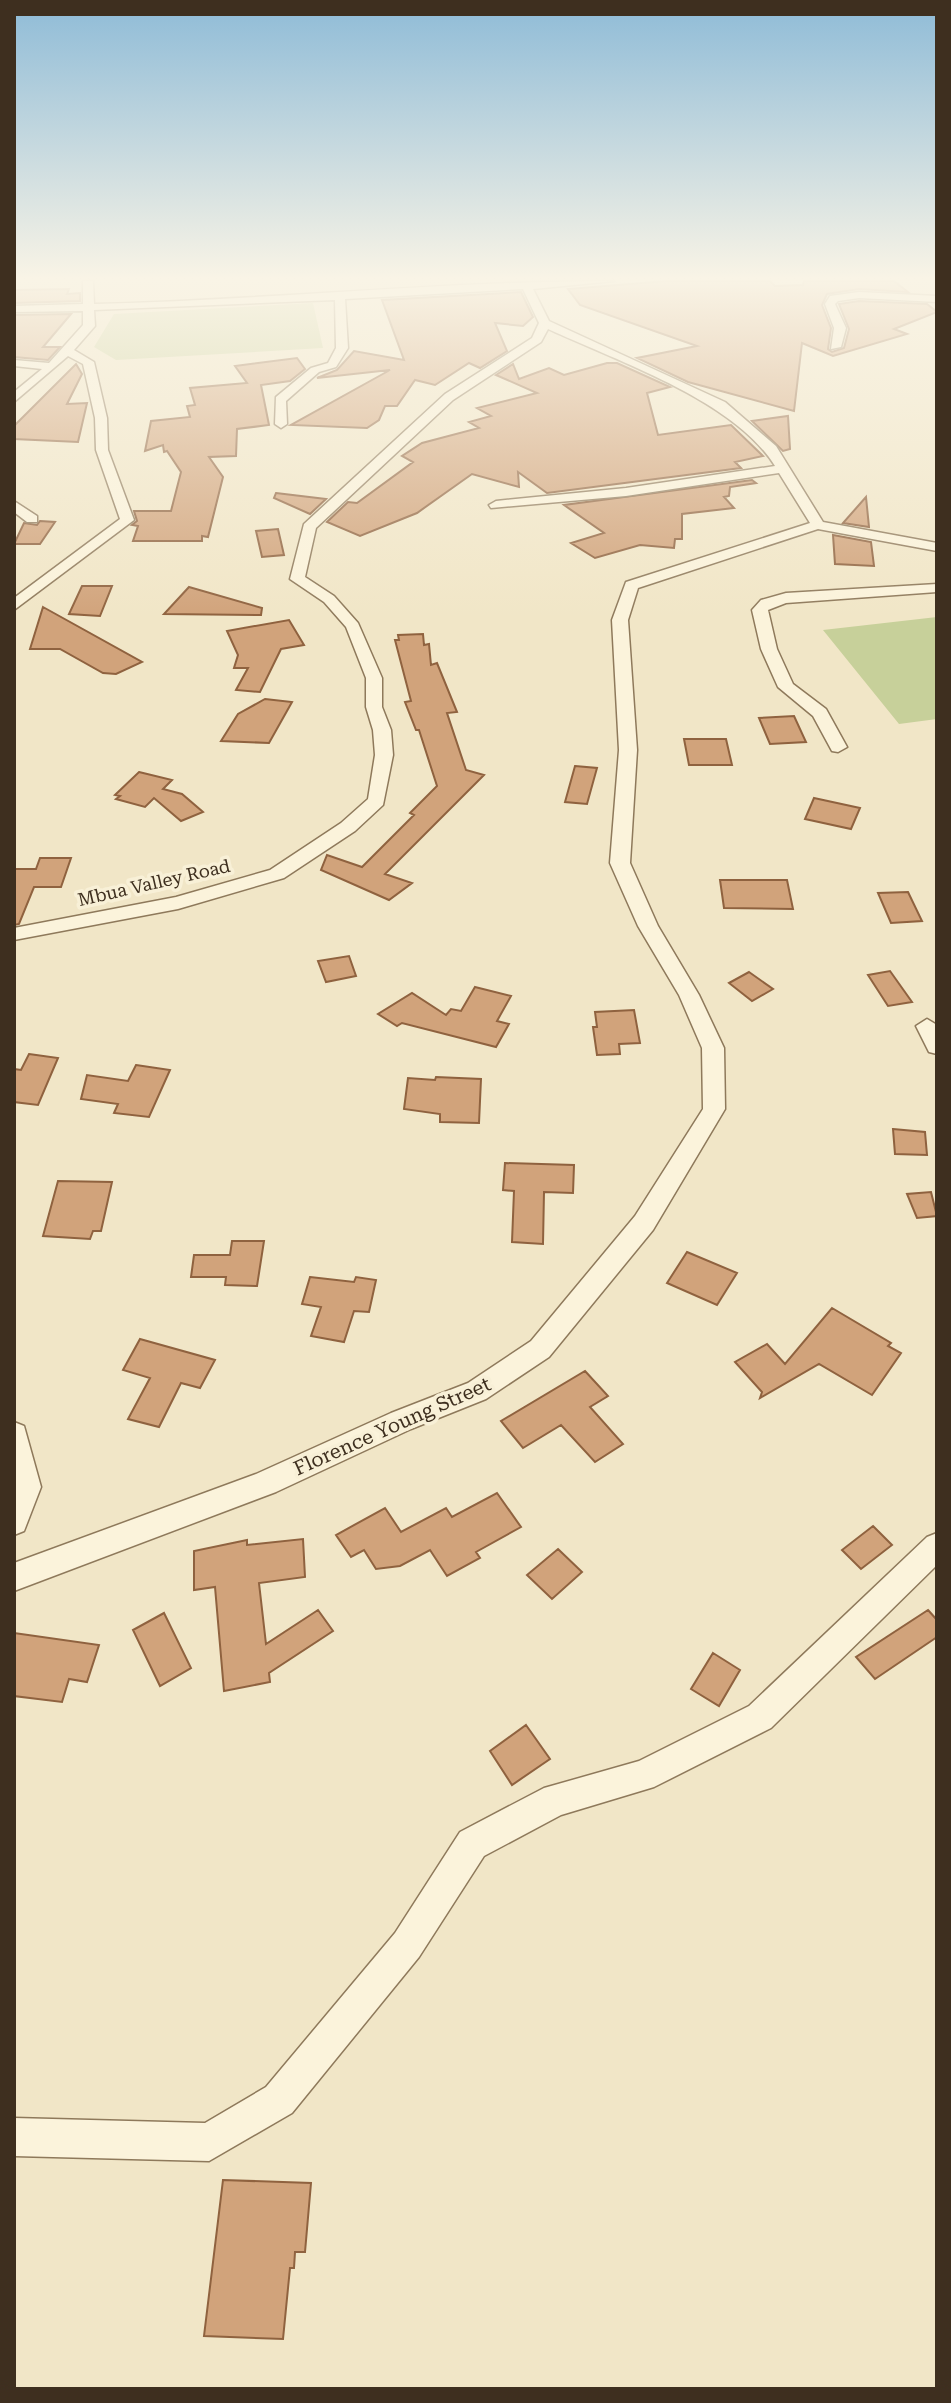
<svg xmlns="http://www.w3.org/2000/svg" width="951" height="2403" font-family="'Roboto Serif',serif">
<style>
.green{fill:#c7d09a}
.building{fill:#d1a37b;stroke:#8f623f;stroke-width:2}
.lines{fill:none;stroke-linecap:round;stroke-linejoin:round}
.minor-casing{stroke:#8e795b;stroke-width:3}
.minor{fill:#fbf3db;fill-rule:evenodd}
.labels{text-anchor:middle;stroke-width:7;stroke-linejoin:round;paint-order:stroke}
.far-street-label{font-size:18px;fill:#3e2f1f;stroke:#f8f0d7}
.street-label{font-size:20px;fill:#3e2f1f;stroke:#f8f0d7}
</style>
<rect width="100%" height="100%" fill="#f1e6c7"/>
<path class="green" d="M313,303L323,348L116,360L94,347L114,314Z
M937,617V719L899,724L823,630Z"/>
<path class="building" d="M666,281H770L775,286L803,285L804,281H894L908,292L859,289L827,294L822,305L831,328L828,349L832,352L844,348L849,329L839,304L859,301L927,304L937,312L894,329L907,334L833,356L802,343L794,411L688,382L637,358L697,346L580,305L568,289Z
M69,289L67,294L80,293V301L14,303V290Z
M521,292L533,317L523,326L495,323L507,351L480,368L469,363L435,385L415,380L397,406H385L379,420L367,428L291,425L390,370L317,378L337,370L354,351L404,360L382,300Z
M71,314L43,347H60L48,360L14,357V315Z
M297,358L305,369L290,381L261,385L269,425L237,429L236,456L209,457L223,477L208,537L202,536V541H133L138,526L132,525L137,521L134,511H171L181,472L167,451L164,452L163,445L145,451L151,421L190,417L187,406L195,405L190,388L247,383L235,366Z
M607,363H617L670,387L647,393L658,435L731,425L763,456L735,462L741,468L547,493L518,472L519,487L472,474L417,513L360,536L327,522L348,502L357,503L413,462L402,456L422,443L479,428L469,422L491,416L477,408L537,393L496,375L513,364L519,379L549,368L564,375Z
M76,364L82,374L67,404L87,403L78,442L14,439V426Z
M788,416L790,449L783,451L752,421Z
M752,480L756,483L730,487L729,496L724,497L734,508L682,514V539H675L674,548L640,545L595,558L571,543L604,533L564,505Z
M276,493L326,499L310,514L274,498Z
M866,497L869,527L843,523Z
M40,521L55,522L40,544H14L24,523L37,525Z
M278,529L284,555L262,557L256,531Z
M833,535L871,542L874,566L835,564Z
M82,586H112L100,616L69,614Z
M189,587L262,608L261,615L164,614Z
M43,607L142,662L116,674L103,673L60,649H30Z
M289,620L304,645L281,649L260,692L236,690L248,668H234L238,655L227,631Z
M423,634L424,645L429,644L431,665L437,663L457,712L447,713L466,770L484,775L385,874L412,883L389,900L321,870L327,855L362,867L414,815L410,813L437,786L419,730H416L405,702L411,701L395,640H399L398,635Z
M265,699L292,702L269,743L221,741L238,714Z
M794,716L806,742L770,744L759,718Z
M684,739H726L732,765H689Z
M575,766L597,768L587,804L565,802Z
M139,772L172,780L163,789L182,794L203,812L181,821L154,798L145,807L116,799L120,796L115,795Z
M814,798L860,808L851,829L805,819Z
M40,858H71L61,887H34L19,924L14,925V869H36Z
M720,880H787L793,909L724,908Z
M908,892L922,921L891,923L878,893Z
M349,956L356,976L326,982L318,961Z
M890,971L912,1002L888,1006L868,975Z
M749,972L773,989L752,1001L729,983Z
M475,987L511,996L497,1021L509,1024L496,1047L402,1023L397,1026L378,1014L412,993L446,1015L451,1009L461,1011Z
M634,1010L640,1043L619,1044L620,1054L597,1055L593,1027H597L595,1012Z
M29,1054L58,1058L38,1105L14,1102V1069L21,1070Z
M136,1065L170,1070L149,1117L114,1113L118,1104L81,1099L87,1075L128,1081Z
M436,1077L481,1079L479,1123L440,1122V1114L404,1109L408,1078L435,1080Z
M893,1129L925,1132L927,1155L895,1154Z
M505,1163L574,1165L573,1193L544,1192L543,1244L512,1242L514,1191L503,1190Z
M58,1181L112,1182L101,1231H93L90,1239L43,1236Z
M931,1192L937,1216L917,1218L907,1194Z
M232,1241H264L257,1286L225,1285L226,1277H191L194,1255H230Z
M687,1252L737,1273L717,1305L667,1283Z
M310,1277L354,1282L356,1277L376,1280L369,1312L354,1311L344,1342L311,1336L321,1307L302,1304Z
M832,1308L891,1343L888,1346L901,1353L872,1395L819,1364L760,1398L762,1392L735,1362L767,1344L785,1364Z
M140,1339L215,1360L200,1388L181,1383L159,1427L128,1419L150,1378L123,1370Z
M585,1371L608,1396L590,1407L623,1444L595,1462L561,1425L523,1448L501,1421Z
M497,1493L521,1527L476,1552L480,1558L447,1576L430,1550L400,1566L376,1569L364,1550L351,1557L336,1535L385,1508L401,1532L446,1508L452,1517Z
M873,1526L892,1545L861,1569L842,1550Z
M303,1539L305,1577L259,1583L266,1644L318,1610L333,1631L269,1673L270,1682L224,1691L215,1587L194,1590V1551L247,1540V1545Z
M558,1549L582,1572L552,1599L527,1575Z
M928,1610L937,1620V1637L875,1679L856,1657Z
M164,1613L191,1668L160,1686L133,1630Z
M14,1633L99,1645L87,1682L69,1679L62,1702L14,1696Z
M713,1653L740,1670L719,1706L691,1689Z
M526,1725L550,1759L512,1785L490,1751Z
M223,2180L311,2183L305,2252H295L294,2268H290L283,2339L204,2336Z"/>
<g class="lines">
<g class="minor-casing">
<path id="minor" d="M83,281H93L94,304C268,300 445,281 614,281L533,289L549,321L725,402L776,446L823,522L937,543V551L818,529L638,588L628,620L637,750L630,863L658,926L699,995L724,1048L725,1109L653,1230L549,1357L486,1399L411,1429L276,1492L14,1591V1563L256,1474L391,1413L468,1383L531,1341L635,1216L703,1109L702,1048L679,995L638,926L610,863L619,750L612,620L626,582L810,523L779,473L626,496L491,508L489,505L496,501L626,488L775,466C734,400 617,361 548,329L541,342L453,400L316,528L305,577L334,596L358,623L382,678V707L391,730L393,755L383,805L355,831L284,878L178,909L14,940V928L176,897L270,870L341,823L368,799L375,755L373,730L366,707V678L346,627L324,602L290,579L304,524L445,394L532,338L539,323L523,289L345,299L348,348L336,367L319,372L286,401L287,424L281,428L275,424L276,397L311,368L328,363L336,348L335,300L94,310L95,326L74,350L94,362L107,418L108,450L134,520L14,610V598L120,519L96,450L95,418L83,364L68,356L14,402V392L42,369L14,366V360L49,363L83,325V311L14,312V306L83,304Z
M859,292L937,296V302L859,298L838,301L835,304L846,328L841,347L831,349L834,328L825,304L830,296Z
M14,501L37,516V522H27L14,512Z
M937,584V592L786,603L768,610L777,649L793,684L826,709L847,747L838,752L832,751L813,716L778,687L761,649L752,610L761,600L786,593Z
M927,1019L937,1025V1054L929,1052L916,1026Z
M14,1422L24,1426L41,1487L24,1531L14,1535Z
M937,1533V1565L771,1728L654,1787L561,1815L484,1856L419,1957L292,2113L209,2161L14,2156V2118L205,2123L266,2087L395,1933L460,1832L544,1788L639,1761L749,1706L927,1537Z"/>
</g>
<use href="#minor" class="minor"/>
</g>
<linearGradient id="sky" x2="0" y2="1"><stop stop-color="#8ebbd7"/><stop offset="0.45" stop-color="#f9f4e6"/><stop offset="1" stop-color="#f9f4e6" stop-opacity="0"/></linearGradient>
<rect width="951" height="618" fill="url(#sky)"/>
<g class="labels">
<g class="far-street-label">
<text transform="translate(154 883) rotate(-13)" y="6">Mbua Valley Road</text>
</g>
<g class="street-label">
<text transform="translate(392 1426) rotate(-24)" y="7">Florence Young Street</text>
</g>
</g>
<rect width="951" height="2403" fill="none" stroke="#3e2f1f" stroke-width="32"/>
</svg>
